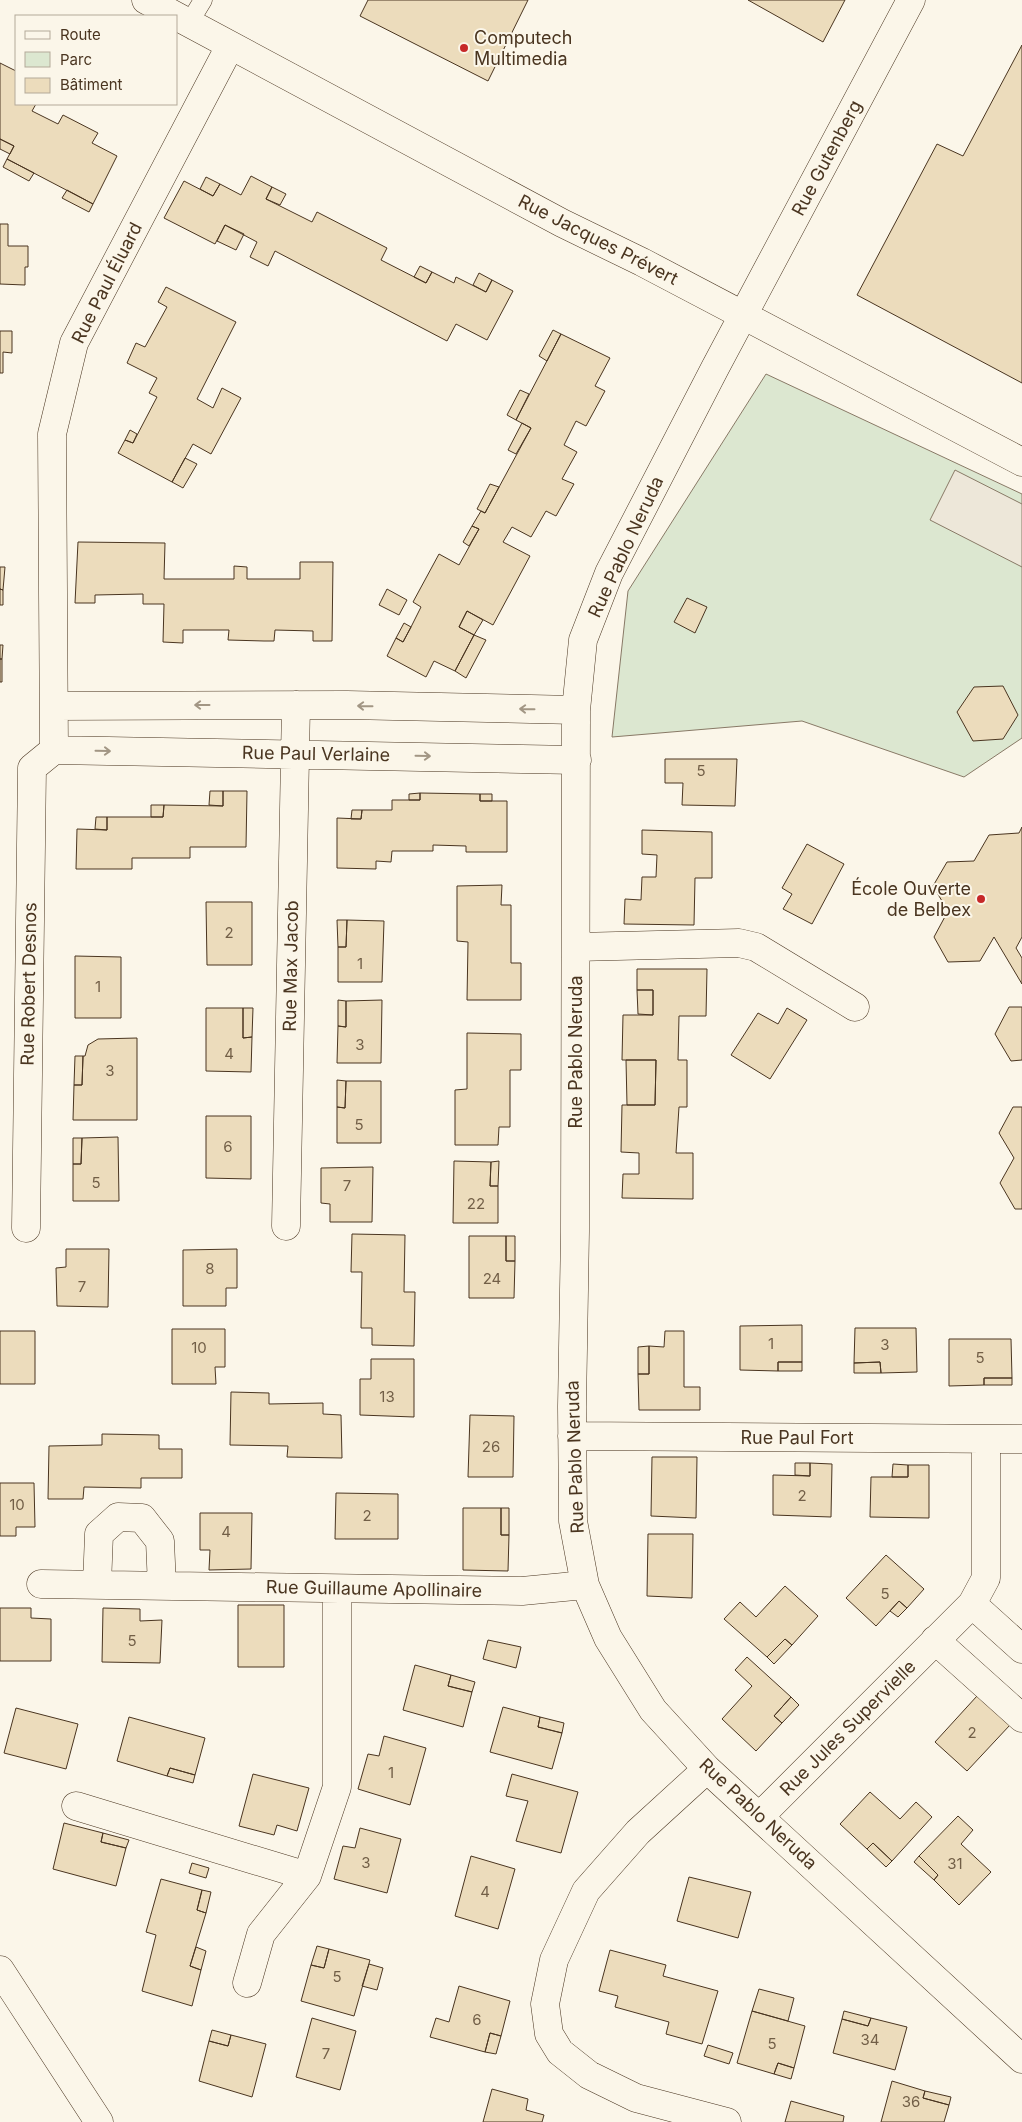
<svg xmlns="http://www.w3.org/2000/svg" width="1022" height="2122" font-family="Inter,sans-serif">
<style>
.green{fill:#dce7d0;stroke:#887966}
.parking{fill:#ede7d9;stroke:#887966}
.building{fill:#ecdcbc;stroke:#4a3520}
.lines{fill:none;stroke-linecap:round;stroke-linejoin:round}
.lane-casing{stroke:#4a3520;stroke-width:19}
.street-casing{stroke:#4a3520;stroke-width:29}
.lane{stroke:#fbf6e9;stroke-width:18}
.street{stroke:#fbf6e9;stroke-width:28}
.oneway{stroke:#a29684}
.poi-dot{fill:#c62828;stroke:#fbf6e9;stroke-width:2}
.labels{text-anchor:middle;stroke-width:4;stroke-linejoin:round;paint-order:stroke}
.number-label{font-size:15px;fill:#725f47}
.poi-label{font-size:18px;fill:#4a3520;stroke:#fbf6e9;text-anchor:start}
.street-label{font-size:18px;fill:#4a3520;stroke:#fbf6e9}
</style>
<rect width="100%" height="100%" fill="#fbf6e9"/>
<path class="green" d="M766,374L1022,494V738L964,777L802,721L612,737L628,591Z"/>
<path class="parking" d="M955,470L1022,504V567L930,520Z"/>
<path class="building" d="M368,0H528L488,81L360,16Z
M748,0H845L823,42Z
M1022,45V383L857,295L937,144L963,156Z
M0,63L16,71V104H36L32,111L58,124L63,115L98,133L92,143L117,156L93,204L7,159L14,146L0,139Z
M0,139L14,146L10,154L0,149Z
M7,159L34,173L29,181L3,167Z
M251,176L272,187L266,199L312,222L317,212L387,248L381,260L426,283L432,272L454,283L456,277L486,292L492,280L513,291L487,340L456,324L447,341L275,251L268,266L250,257L257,242L225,225L215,244L164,218L184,181L213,196L220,184L241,195Z
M206,177L220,184L213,196L200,189Z
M272,187L286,194L280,205L266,199Z
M67,190L93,204L89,212L62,198Z
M0,224H8V246H28V267H25V285L0,284Z
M225,225L244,234L236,250L217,241Z
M420,266L432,272L426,283L414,277Z
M479,273L492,280L486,292L473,285Z
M166,287L236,322L197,399L213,408L222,388L241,398L211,454L193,444L172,482L118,453L125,440L133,443L157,397L149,393L157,378L127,363L136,343L145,347L167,307L158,302Z
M553,330L561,334L547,361L539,356Z
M0,331H12V353L3,352V373H0Z
M561,334L610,358L595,386L605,391L586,426L576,421L564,445L577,452L562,479L574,484L556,516L546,511L531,537L512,527L503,542L530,556L493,625L467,611L459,627L474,635L455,671L434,661L426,677L387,656L396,638L403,642L411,627L421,607L413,602L439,554L459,565L479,529L472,526L481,511L485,513L531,428L516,420Z
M520,390L529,394L516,420L507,415Z
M522,423L531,428L516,454L508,450Z
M130,430L137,434L133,443L125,440Z
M185,458L197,464L183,488L172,482Z
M490,484L499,487L485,513L477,509Z
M472,526L479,529L469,546L463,542Z
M78,542L165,543L164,579H234V566L247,567V579H300V562H333L332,641H313V631L275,630L274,641H264L228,640L229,630H183V643L163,642L164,604H143V594L95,595V603H75Z
M0,567H5L3,590L0,589Z
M0,589L3,590V605H0Z
M387,589L407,600L399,615L379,605Z
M687,598L707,607L695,633L674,622Z
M467,611L483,620L474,635L459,627Z
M404,623L411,627L403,642L396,638Z
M474,635L486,640L466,678L455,671Z
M0,645H3L2,659H0Z
M0,659H2V682H0Z
M1003,686L1018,715L1003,739L973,741L957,712L974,687Z
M665,759H737L735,806L682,805L683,783H665Z
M210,791H223V806L209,805Z
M223,791H247L246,847H190V858H132V869H76L77,829L107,830V817H163L164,805L223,806Z
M420,793L480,794V801H507V852H466V846L433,845V851H392L391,862L376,861V869L337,868V818L361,819L362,810H392V800H420Z
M420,793V800H409V794Z
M480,794H492V801H480Z
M151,805H164L163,817H151Z
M352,810H362L361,819H351Z
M96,817H107V830L95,829Z
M1022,827V937L1016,948L1022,958V984L994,937L980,961L948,962L934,937L948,911L933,886L947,862L974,861L989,835L1019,833Z
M642,830L712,832V878H695L694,925L624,924L625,899L641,900L642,877H656L657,855L642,854Z
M807,844L844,864L812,924L783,909L792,894L782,888Z
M502,885L501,905H511V963H521V1000H467L468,942L457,941V886Z
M206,902H252V965H207Z
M337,920H347L346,947H338Z
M347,920L384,921L382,982H338V947H346Z
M75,956L121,957V1018H75Z
M637,969H707L706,1016H679L678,1060H687V1107H679L676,1153H693V1199L622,1198L623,1174H639V1153L621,1152L622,1105H655L656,1060H622L623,1015H653V990H637Z
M637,990H653V1015L638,1014Z
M338,1000L346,1001V1027L338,1026Z
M382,1000L381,1063H337L338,1026L346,1027V1001Z
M1009,1007H1022V1060L1011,1061L995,1034Z
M206,1008H243V1038L252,1037L251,1072L206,1071Z
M243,1008H253L252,1037L243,1038Z
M787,1008L807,1020L770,1079L731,1055L758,1013L778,1024Z
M467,1033L521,1034V1070H510V1127H499L498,1145H455V1090L467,1089Z
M137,1038V1120H73L74,1085H82L83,1056H85L88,1045L98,1039Z
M75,1056H83L82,1085H74Z
M626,1060H656L655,1105H627Z
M337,1080L346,1081L345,1108L337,1107Z
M346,1081H381V1143H337V1107L345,1108Z
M1013,1107H1022V1209H1015L1000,1183L1014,1158L999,1133Z
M206,1116H251V1179L206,1178Z
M118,1137L119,1201H73V1164H81L82,1138Z
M73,1138H82L81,1164H73Z
M454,1161L491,1162L490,1186H498V1223H453Z
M499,1161L498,1186H490L491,1162Z
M373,1167L372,1222H330V1204L321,1203V1168Z
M352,1234L405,1235L404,1292H415L414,1346L372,1345V1328H361L362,1272H351Z
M469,1236H506V1261H515L514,1298H469Z
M506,1236H515V1261H506Z
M66,1249H109L108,1307L57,1306L56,1268L66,1267Z
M237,1249V1288H226V1306H183V1250Z
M802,1325V1362H778V1371L740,1370V1326Z
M855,1328H916L917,1372L881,1373L880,1362L854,1363Z
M172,1329H225V1367H215L216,1384H172Z
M0,1331H35V1384H0Z
M665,1331H684V1387H700V1410H639L638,1374H649V1346L664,1347Z
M949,1339H1011L1012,1378H984V1385L949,1386Z
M649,1346V1374H638V1347Z
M371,1359H414V1417L360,1415V1379H371Z
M778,1362H802V1371H778Z
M880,1362L881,1373H854V1363Z
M984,1378H1012V1385H984Z
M231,1392L269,1393V1404L323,1403V1414L341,1415L342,1458L287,1457L288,1446L230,1445Z
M470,1415L514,1416L513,1477H468Z
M102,1434L159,1435V1449H182V1478H141V1488L84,1487L83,1499H48L49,1446L102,1445Z
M652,1457H697L696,1518L651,1516Z
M795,1463H810V1476L795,1475Z
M810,1463L832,1464L831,1517L773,1515V1475L810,1476Z
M893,1464L908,1465V1477H892Z
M908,1465H929V1518L870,1517L871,1477H908Z
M0,1483H34L35,1527H16V1536H0Z
M336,1493L398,1494V1539H335Z
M463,1508H501V1535H509L508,1571L463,1570Z
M501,1508H509V1535H501Z
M200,1513H252L251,1569L209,1570L210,1550H200Z
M648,1534H693L692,1598L647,1596Z
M886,1555L924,1589L907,1608L899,1601L876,1626L846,1598Z
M785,1586L818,1616L792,1645L785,1639L767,1657L724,1619L740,1602L756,1617Z
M899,1601L907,1608L898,1617L890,1611Z
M238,1605H284V1667H238Z
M0,1608H31V1618L51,1619V1661H0Z
M103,1608L140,1609V1621L162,1620L160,1663L102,1662Z
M785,1639L792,1645L774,1664L767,1657Z
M488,1640L521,1647L516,1668L483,1659Z
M747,1657L791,1697L774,1716L782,1723L756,1751L722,1719L752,1686L735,1670Z
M415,1665L451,1675L448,1686L472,1692L463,1727L403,1710Z
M451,1675L475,1682L472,1692L448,1686Z
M977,1696L1010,1725L967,1771L935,1742Z
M791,1697L799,1705L782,1723L774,1716Z
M503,1707L540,1717L538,1727L562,1733L552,1769L490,1752Z
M16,1708L78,1724L66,1769L4,1753Z
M129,1717L205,1738L195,1775L170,1768L167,1776L117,1761Z
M540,1717L564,1723L562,1733L538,1727Z
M384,1736L426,1748L410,1805L358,1789L368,1754L379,1756Z
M170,1768L195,1775L193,1783L167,1776Z
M253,1774L309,1788L297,1831L277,1825L274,1835L239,1826Z
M512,1774L578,1792L561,1853L516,1841L528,1801L506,1796Z
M870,1792L900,1819L916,1802L932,1817L892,1861L873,1843L867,1849L840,1824Z
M958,1816L973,1830L961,1844L991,1872L959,1905L934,1880L938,1875L919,1856Z
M64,1823L103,1833L101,1842L126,1848L116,1886L53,1869Z
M360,1828L401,1839L387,1893L334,1879L343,1846L355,1848Z
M103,1833L129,1840L126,1848L101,1842Z
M873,1843L892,1861L886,1867L867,1849Z
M471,1856L515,1869L498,1929L455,1916Z
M919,1856L938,1875L934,1880L914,1862Z
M192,1863L209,1868L206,1878L189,1873Z
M689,1877L751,1892L738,1938L677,1921Z
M161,1879L202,1890L197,1910L206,1913L190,1966L201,1970L192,2006L142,1991L156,1935L146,1932Z
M202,1890L211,1892L206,1913L197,1910Z
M317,1946L329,1949L324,1968L311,1965Z
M196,1947L206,1951L201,1970L190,1966Z
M329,1949L370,1960L354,2016L301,2001L311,1965L324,1968Z
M610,1950L666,1965L663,1976L718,1991L702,2044L666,2034L669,2022L615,2007L618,1996L599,1991Z
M369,1964L383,1968L377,1990L362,1986Z
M459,1986L510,2001L501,2036L490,2033L485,2052L430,2037L436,2018L449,2022Z
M759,1989L794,1998L788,2021L752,2011Z
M752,2011L805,2026L794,2068L778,2063L774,2074L737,2063Z
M844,2011L871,2018L868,2026L842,2019Z
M312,2018L356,2031L340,2090L296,2077Z
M871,2018L907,2027L895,2070L833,2053L842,2019L868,2026Z
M212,2030L231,2035L228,2046L209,2041Z
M490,2033L501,2036L496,2054L485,2052Z
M231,2035L266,2044L252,2097L199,2081L209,2041L228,2046Z
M708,2045L733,2053L729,2064L704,2056Z
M778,2063L794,2068L791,2079L774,2074Z
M892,2081L925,2091L923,2098L949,2105L944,2122H881Z
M492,2089L528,2099L526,2110L544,2115L542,2122H483Z
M925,2091L951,2097L949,2105L923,2098Z
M791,2101L844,2116L843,2122H785Z"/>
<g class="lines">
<g class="lane-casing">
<path id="lane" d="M189,23L203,0"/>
</g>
<g class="street-casing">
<path id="street" d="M146,0L176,16
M911,0L715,368L609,573L583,640L576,710L575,1231L572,1407L573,1521L585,1585L608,1638L653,1710L707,1769L1022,2059
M176,16L562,223L642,262L1022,462
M54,706L347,705L576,710
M54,750L52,434L74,343L230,46
M54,750L577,760
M576,947L739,943L756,947L855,1007
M286,1226L296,705
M26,1228L32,768L54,750
M572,1436L1022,1439
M41,1584L522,1591L585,1585
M97,1585L99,1534L118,1517L142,1518L160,1541L162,1586
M972,1604L1022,1649
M935,1640L1022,1718
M707,1769L638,1832L586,1891L554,1960L545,2004L549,2034L560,2052L589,2075L636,2098L727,2122
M76,1806L307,1876
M760,1816L972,1604L986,1578V1440
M0,1970L99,2122
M247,1983L261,1934L307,1876L337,1787V1589"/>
</g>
<use href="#lane" class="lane"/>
<use href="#street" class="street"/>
</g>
<defs><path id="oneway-shaft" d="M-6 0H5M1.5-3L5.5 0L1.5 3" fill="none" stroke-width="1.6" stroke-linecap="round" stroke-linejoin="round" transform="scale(1.25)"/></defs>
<g class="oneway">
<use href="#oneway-shaft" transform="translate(202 705) rotate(180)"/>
<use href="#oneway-shaft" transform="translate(365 706) rotate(-179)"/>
<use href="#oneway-shaft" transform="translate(527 709) rotate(-179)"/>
<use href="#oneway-shaft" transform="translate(103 751) rotate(1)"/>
<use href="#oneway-shaft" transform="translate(423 756) rotate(1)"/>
</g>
<g class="poi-dot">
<circle cx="464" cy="48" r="5"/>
<circle cx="981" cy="899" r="5"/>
</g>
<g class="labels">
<g class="number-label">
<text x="701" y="776">5</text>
<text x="229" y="938">2</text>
<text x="360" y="969">1</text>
<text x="98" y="992">1</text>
<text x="360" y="1050">3</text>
<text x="229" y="1059">4</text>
<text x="110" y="1076">3</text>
<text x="359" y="1130">5</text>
<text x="228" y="1152">6</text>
<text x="96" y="1188">5</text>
<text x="347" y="1191">7</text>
<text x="476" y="1209">22</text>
<text x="210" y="1274">8</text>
<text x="492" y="1284">24</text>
<text x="82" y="1292">7</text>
<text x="771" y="1349">1</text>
<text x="885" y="1350">3</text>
<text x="199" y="1353">10</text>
<text x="980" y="1363">5</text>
<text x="387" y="1402">13</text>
<text x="491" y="1452">26</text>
<text x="802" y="1501">2</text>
<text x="17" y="1510">10</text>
<text x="367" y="1521">2</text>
<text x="226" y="1537">4</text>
<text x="885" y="1599">5</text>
<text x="132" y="1646">5</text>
<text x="972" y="1738">2</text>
<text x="391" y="1778">1</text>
<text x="366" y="1868">3</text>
<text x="955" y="1869">31</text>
<text x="485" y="1897">4</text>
<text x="337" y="1982">5</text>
<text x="477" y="2025">6</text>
<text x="870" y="2045">34</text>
<text x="772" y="2049">5</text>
<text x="326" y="2059">7</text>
<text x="911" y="2107">36</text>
</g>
<g class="poi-label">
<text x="474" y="44">Computech<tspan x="474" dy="21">Multimedia</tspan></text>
<text x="971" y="895" text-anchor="end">École Ouverte<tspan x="971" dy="21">de Belbex</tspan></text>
</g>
<g class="street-label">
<text transform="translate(827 158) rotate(-62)" y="6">Rue Gutenberg</text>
<text transform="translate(598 240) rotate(27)" y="6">Rue Jacques Prévert</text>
<text transform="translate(107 283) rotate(-63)" y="6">Rue Paul Éluard</text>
<text transform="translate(626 547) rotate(-65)" y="6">Rue Pablo Neruda</text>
<text transform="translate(316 754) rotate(1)" y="6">Rue Paul Verlaine</text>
<text transform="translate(291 966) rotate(-89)" y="6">Rue Max Jacob</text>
<text transform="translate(29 984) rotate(-89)" y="6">Rue Robert Desnos</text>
<text transform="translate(576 1052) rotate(-90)" y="6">Rue Pablo Neruda</text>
<text x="797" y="1444">Rue Paul Fort</text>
<text transform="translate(575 1457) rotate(-92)" y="6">Rue Pablo Neruda</text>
<text transform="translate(374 1589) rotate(1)" y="6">Rue Guillaume Apollinaire</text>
<text transform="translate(848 1728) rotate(-45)" y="6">Rue Jules Supervielle</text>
<text transform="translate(758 1814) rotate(43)" y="6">Rue Pablo Neruda</text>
</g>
</g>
<rect x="15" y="15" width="162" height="90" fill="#fbf6e9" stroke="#b4a999"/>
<rect x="25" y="31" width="25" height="8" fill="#fbf6e9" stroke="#b4a999"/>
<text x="60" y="40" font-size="15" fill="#4a3520">Route</text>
<rect x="25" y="52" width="25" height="15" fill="#dce7d0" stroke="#b4a999"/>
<text x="60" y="65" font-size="15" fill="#4a3520">Parc</text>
<rect x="25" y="78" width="25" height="15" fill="#ecdcbc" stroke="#b4a999"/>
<text x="60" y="90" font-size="15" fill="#4a3520">Bâtiment</text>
</svg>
